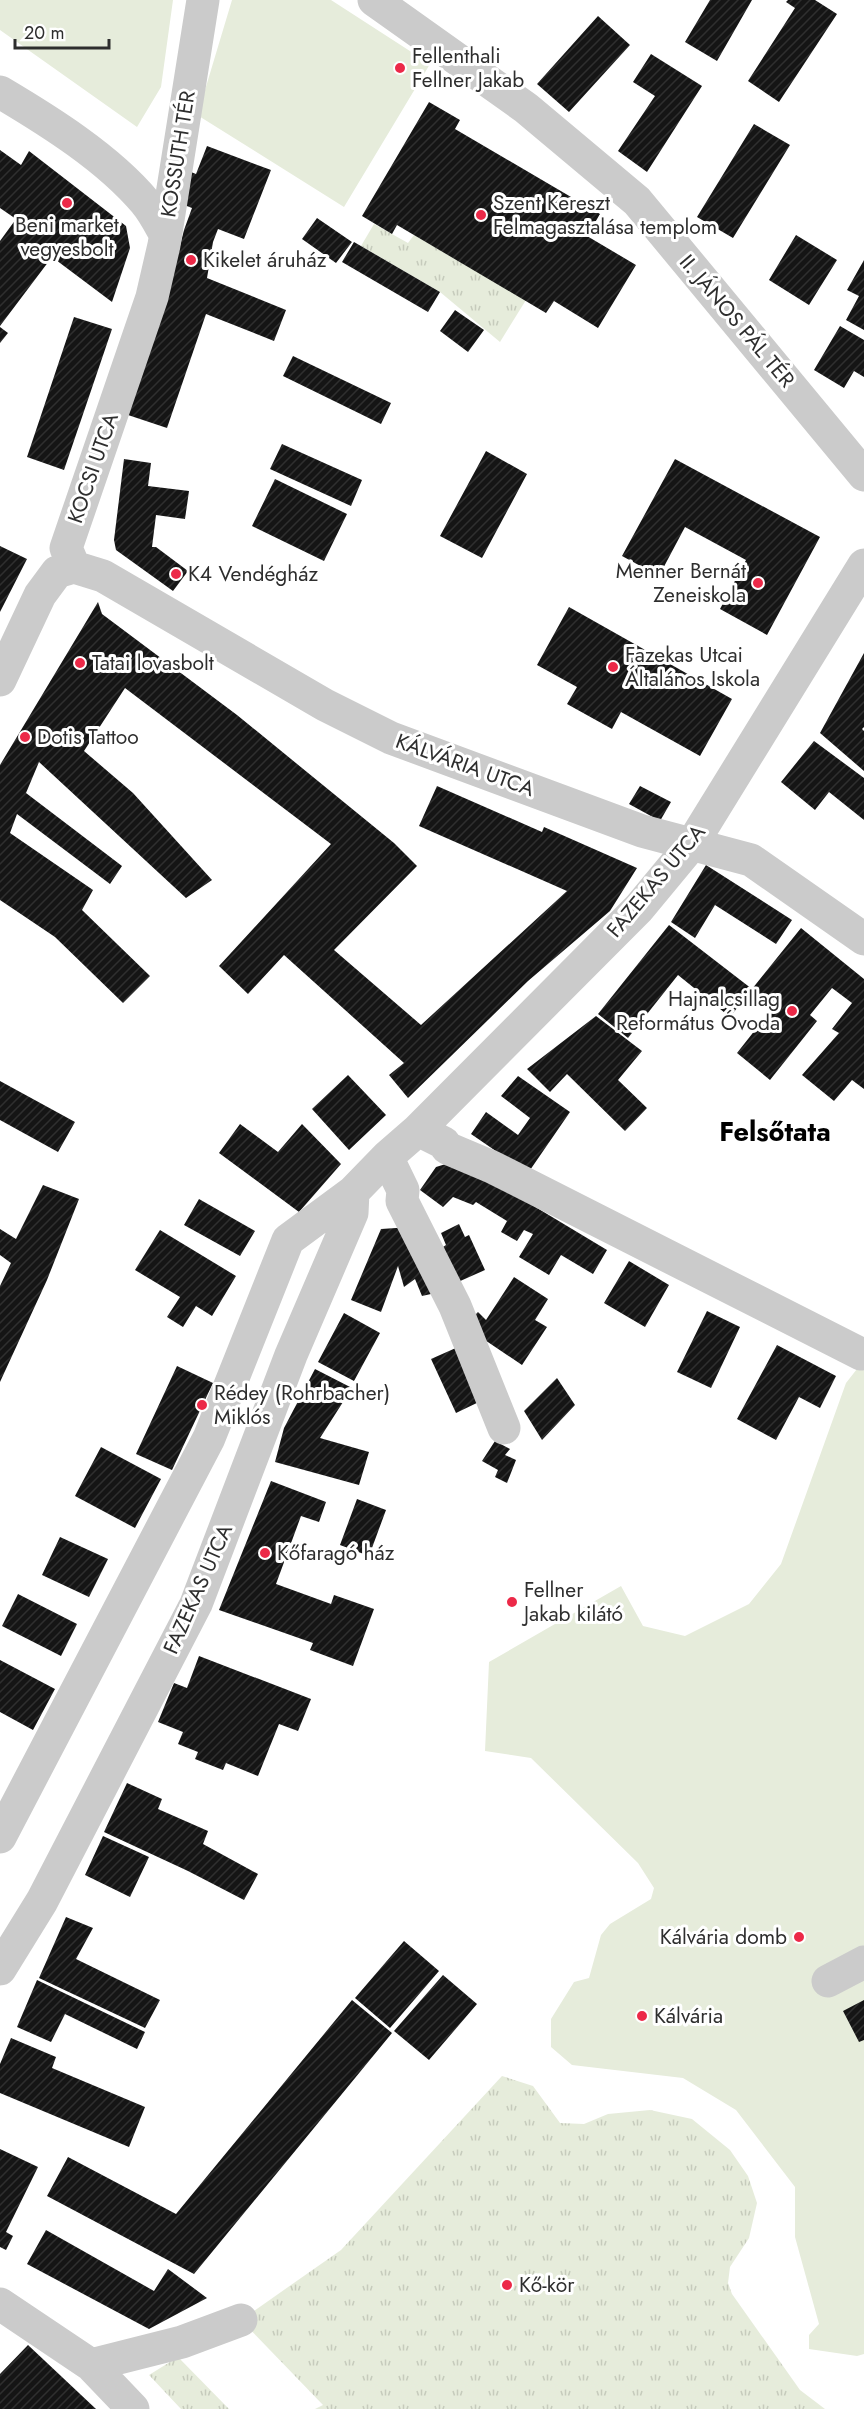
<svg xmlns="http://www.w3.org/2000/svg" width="864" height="2409" font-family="Jost,sans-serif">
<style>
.grass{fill:url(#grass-tufts)}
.park{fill:#e6ecdb}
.building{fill:url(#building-hatch)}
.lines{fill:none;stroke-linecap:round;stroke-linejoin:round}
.minor{stroke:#cbcbcb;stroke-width:33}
.poi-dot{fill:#ec2948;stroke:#fff;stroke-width:2}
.labels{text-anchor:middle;stroke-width:6;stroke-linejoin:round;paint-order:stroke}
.poi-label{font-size:21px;fill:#2e2e2e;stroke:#fff;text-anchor:start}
.street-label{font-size:21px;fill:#2e2e2e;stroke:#fff}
.district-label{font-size:27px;font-weight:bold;fill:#000;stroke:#fff}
</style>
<defs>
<pattern id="grass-tufts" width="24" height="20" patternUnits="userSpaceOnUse" patternTransform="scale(1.5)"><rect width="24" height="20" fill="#e6ecdb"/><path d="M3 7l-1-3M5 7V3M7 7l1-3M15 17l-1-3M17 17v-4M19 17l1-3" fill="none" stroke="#c6cbbc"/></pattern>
<pattern id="building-hatch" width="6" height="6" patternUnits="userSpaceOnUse" patternTransform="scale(1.5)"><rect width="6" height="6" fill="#151515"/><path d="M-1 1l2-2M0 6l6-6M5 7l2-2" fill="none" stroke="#2f2f2f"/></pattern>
</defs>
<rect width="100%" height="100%" fill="#fff"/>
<path class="grass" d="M374,224L408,243L414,235L526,300L500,342L440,292L361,246Z
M502,2076L533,2086L560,2123L584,2124L608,2114L650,2110L692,2119L730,2150L748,2176L757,2203L749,2238L730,2267L728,2283L732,2294L800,2390L825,2409H315L323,2405L241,2320L341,2250Z
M178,2357L229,2409H181L149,2375Z"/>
<path class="park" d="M0,0H173L161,87L137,127L0,30Z
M232,0H331L430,64L344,207L194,113L202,100Z
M864,1360V2354L857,2356L809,2349V2335L819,2324L795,2237V2187L736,2110L683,2078L572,2065L551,2047V2019L574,1982L589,1978L601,1935L610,1924L651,1899L654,1888L638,1863L531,1758L485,1751L489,1662L621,1586L643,1626L685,1636L749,1604L781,1564L846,1383Z"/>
<path class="building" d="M710,0H752L717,61L685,42Z
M788,0H815L837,14L779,102L748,81L795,8L786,2Z
M598,16L630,45L569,112L537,84Z
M651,54L702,86L647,172L618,151L655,96L633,82Z
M429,102L460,120L455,129L600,214L587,236L636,265L598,328L554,301L546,313L397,225L392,234L362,216Z
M754,124L790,145L733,238L697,217Z
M207,146L271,170L244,239L218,229L213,242L207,278L286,310L274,341L206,314L167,428L128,415L167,298L184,230L192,208L174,201L186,170L196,174Z
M0,150L21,165L29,151L126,226L130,248L112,302L52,257L0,326V241L16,219L0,208Z
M317,218L352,242L336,263L302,239Z
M796,235L837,260L809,305L769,280Z
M354,242L440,292L428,312L342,262Z
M864,260V330L846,320L859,296L847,290Z
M455,310L484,330L468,352L440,331Z
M74,317L112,329L64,470L27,457Z
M840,326L864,340V377L854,371L844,388L814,370Z
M0,327L8,333L0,343Z
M293,356L391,403L381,424L283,376Z
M282,444L362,480L351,506L270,469Z
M486,451L527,474L482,558L440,536Z
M124,459L151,463L148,486L189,491L185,519L156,515L152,547H156L188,571L173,591L116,550L114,540Z
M675,459L820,537L767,635L720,609L746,560L685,527L659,576L622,556Z
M275,479L347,514L324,561L252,526Z
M0,546L27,559L0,612Z
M98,602L102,614L237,715L394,843L417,866L334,950L421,1025L567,891L419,826L437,786L542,832L544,827L637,868L610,911L528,981L408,1098L389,1075L404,1063L284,955L248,994L219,966L331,844L125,688L84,751L133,793L212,880L186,898L39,762L26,793L122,866L110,884L17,814L10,833L93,890L82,910L150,976L123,1003L55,937L0,900V765Z
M569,607L732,699L700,756L621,712L612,729L567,704L577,687L537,665Z
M864,653V727L862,729L864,731V771L820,733Z
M814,741L864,778V820L829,792L815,810L781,782Z
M640,786L671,802L660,821L629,804Z
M706,865L792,920L776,944L715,905L695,938L671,922Z
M669,925L752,989L730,1017L678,975L628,1038L598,1014Z
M801,928L864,979V1089L852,1080L834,1101L802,1075L839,1033L832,1029L852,1003L832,988L810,1015L817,1021L770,1080L737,1053L774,1006L752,989Z
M596,1016L642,1051L618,1080L647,1108L625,1131L567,1074L550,1092L527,1069Z
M348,1075L386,1115L349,1150L312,1109Z
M518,1076L570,1112L528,1173L471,1134L486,1112L518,1135L530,1118L501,1096Z
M0,1081L75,1122L58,1152L0,1120Z
M240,1124L278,1152L302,1124L341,1164L299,1212L219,1153Z
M449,1163L489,1179L607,1250L593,1274L561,1255L549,1275L519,1257L533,1234L524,1230L517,1241L501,1232L507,1221L476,1202L473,1205L453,1197L443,1207L420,1190L436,1167Z
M43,1185L79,1199L47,1280L0,1382V1286L11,1263L0,1255V1229L16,1239Z
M199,1199L255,1231L240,1256L184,1225Z
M459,1224L465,1237L469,1235L485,1270L458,1282L443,1247L446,1245L441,1233Z
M411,1227L440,1292L422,1296L415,1279L404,1287L398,1266L381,1312L351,1300L381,1229Z
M160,1230L236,1276L212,1316L196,1306L183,1327L167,1317L180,1297L135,1270Z
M629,1261L669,1285L645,1327L604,1303Z
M514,1277L548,1299L535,1320L547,1327L522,1365L476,1334L465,1325L478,1312L486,1320Z
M707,1311L740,1327L711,1388L677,1372Z
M344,1313L380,1333L354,1381L318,1362Z
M777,1345L836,1376L820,1408L799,1397L776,1440L737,1419Z
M458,1347L483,1400L456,1413L431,1359Z
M177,1366L213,1383L172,1470L136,1454Z
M315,1369L352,1388L320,1438L369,1452L359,1485L275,1462L284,1428Z
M557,1378L575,1405L542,1440L524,1411Z
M495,1441L510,1449L505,1455L516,1460L507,1483L495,1477L498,1470L482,1461Z
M101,1447L161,1479L135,1528L75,1496Z
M271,1481L326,1502L319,1522L301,1516L276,1584L331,1604L334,1595L374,1609L353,1666L310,1650L313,1643L219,1610Z
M357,1499L386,1510L369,1556L340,1545Z
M60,1537L108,1559L89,1597L42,1575Z
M18,1594L77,1624L61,1656L2,1626Z
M199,1656L311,1699L298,1731L279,1724L258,1776L226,1763L223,1770L195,1759L198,1752L178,1744L183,1732L158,1722L174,1683L187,1688Z
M0,1660L55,1689L33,1730L0,1712Z
M127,1783L162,1799L158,1809L208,1831L203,1844L258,1874L244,1900L188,1871L104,1832Z
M103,1836L149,1857L130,1897L85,1875Z
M66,1917L93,1928L76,1959L160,2000L145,2028L39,1978Z
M404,1941L439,1971L390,2028L355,1998Z
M443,1975L477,2004L429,2060L394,2031Z
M37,1980L145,2032L137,2049L65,2014L51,2042L17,2027Z
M352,2000L392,2033L194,2274L47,2196L68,2157L176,2214Z
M864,2000V2040L859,2042L843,2011Z
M11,2038L56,2057L52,2068L145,2107L129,2147L0,2093V2064Z
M0,2149L38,2167L6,2232L13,2236L6,2250L0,2247Z
M46,2230L154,2291L168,2269L207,2298L149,2329L27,2264Z
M28,2345L96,2409H0V2374Z"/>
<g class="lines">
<path class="minor" d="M374,0L526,108L637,201L864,475
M0,92C49,121 108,158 145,202C153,211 159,223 165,234
M74,567L103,576L325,705L391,738L642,831L751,860L864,939
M74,567L66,548L152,297L164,245L203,0
M0,680L40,595L57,572L74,567
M418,1130L444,1143L447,1148L492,1167L861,1354
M387,1157L403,1190L402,1201L455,1306L504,1428
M0,1837L209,1438L288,1240L353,1192L387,1157L418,1130L639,908L692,844L864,565
M0,1969L42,1901L196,1604L291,1355L352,1213L353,1192
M828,1981L864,1962
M0,2304L91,2365L133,2409
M91,2365L182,2342L241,2320"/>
</g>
<g class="poi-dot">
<circle cx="400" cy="68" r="6"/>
<circle cx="67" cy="203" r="6"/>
<circle cx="481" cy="215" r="6"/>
<circle cx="191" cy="260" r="6"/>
<circle cx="176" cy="574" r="6"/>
<circle cx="758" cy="583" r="6"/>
<circle cx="80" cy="663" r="6"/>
<circle cx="613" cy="667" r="6"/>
<circle cx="25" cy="737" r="6"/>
<circle cx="792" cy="1011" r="6"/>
<circle cx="202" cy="1405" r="6"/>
<circle cx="265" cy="1553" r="6"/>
<circle cx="512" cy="1602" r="6"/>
<circle cx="799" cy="1937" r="6"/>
<circle cx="642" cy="2016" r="6"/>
<circle cx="507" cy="2285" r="6"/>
</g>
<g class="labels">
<g class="poi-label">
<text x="412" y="63">Fellenthali<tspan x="412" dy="24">Fellner Jakab</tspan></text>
<text x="493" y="210">Szent Kereszt<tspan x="493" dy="24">Felmagasztalása templom</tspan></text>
<text x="67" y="232" text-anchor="middle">Beni market<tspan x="67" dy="24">vegyesbolt</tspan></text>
<text x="203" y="267">Kikelet áruház</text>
<text x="746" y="578" text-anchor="end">Menner Bernát<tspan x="746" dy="24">Zeneiskola</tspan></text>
<text x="188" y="581">K4 Vendégház</text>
<text x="625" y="662">Fazekas Utcai<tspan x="625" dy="24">Általános Iskola</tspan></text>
<text x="92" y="670">Tatai lovasbolt</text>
<text x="37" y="744">Dotis Tattoo</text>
<text x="780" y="1006" text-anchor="end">Hajnalcsillag<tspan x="780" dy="24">Református Óvoda</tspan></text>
<text x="214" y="1400">Rédey (Rohrbacher)<tspan x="214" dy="24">Miklós</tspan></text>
<text x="277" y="1560">Kőfaragó ház</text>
<text x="524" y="1597">Fellner<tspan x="524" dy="24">Jakab kilátó</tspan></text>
<text x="787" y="1944" text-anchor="end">Kálvária domb</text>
<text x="654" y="2023">Kálvária</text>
<text x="519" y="2292">Kő-kör</text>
</g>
<g class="street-label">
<text transform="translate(178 154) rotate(-81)" y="7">KOSSUTH TÉR</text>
<text transform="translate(737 321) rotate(50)" y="7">II. JÁNOS PÁL TÉR</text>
<text transform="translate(93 468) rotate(-71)" y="7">KOCSI UTCA</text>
<text transform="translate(465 765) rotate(20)" y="7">KÁLVÁRIA UTCA</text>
<text transform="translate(656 881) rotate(-50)" y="7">FAZEKAS UTCA</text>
<text transform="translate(198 1589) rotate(-66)" y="7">FAZEKAS UTCA</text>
</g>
<g class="district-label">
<text x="775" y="1141">Felsőtata</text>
</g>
</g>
<path d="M15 39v9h94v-9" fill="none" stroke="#2e2e2e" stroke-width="3"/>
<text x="24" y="39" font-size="18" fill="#2e2e2e" stroke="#ffffff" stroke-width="4.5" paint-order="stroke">20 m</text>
</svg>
